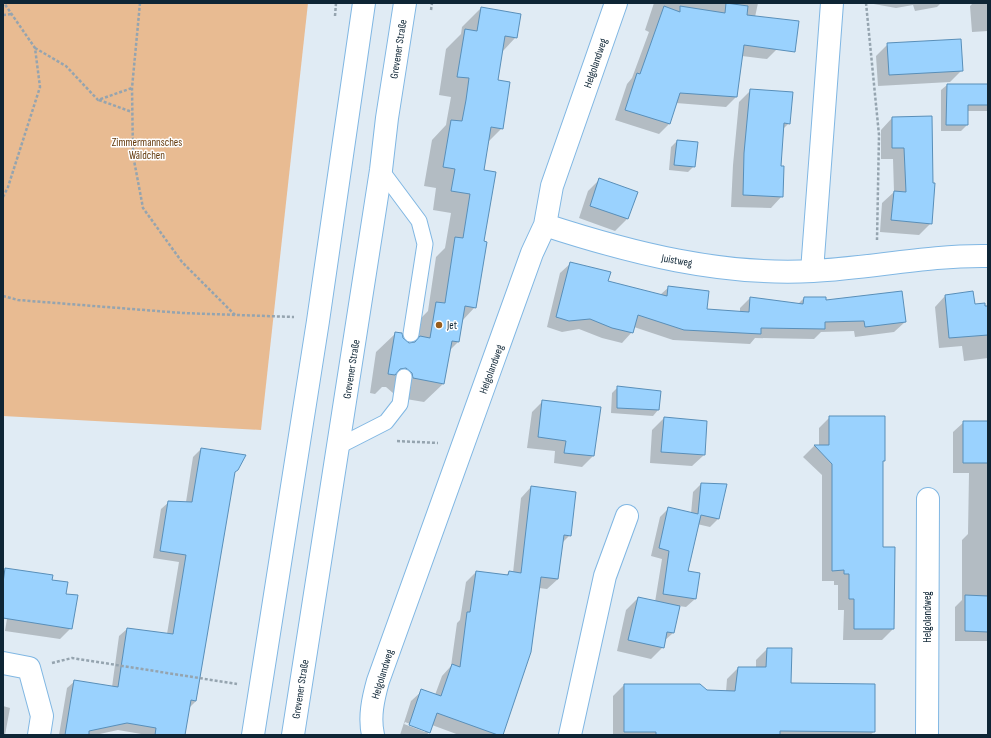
<svg xmlns="http://www.w3.org/2000/svg" width="991" height="738" font-family="'Sofia Sans Condensed',sans-serif">
<style>
.green{fill:#e8bb92}
.shadow{fill:#0003;fill-rule:evenodd}
.building{fill:#9ad2fe;stroke:#598fb9}
.lines{fill:none;stroke-linecap:round;stroke-linejoin:round}
.service-casing{stroke:#80b7e3;stroke-width:17}
.minor-casing{stroke:#80b7e3;stroke-width:24}
.secondary-casing{stroke:#80b7e3;stroke-width:24}
.path{stroke:#95a4af;stroke-width:2.5;stroke-dasharray:3 2;stroke-linecap:butt}
.service{stroke:#fff;stroke-width:15}
.minor{stroke:#fff;stroke-width:22}
.secondary{stroke:#fff;stroke-width:22}
.poi-dot{fill:#985d1d;stroke:#fff;stroke-width:1.5}
.labels{text-anchor:middle;stroke-width:3;stroke-linejoin:round;paint-order:stroke}
.street-label{font-size:11px;fill:#0e2535;stroke:#fff}
.park-label{font-size:11px;fill:#63390b;stroke:#fff}
.poi-label{font-size:11px;fill:#0e2535;stroke:#fff;text-anchor:start}
</style>
<rect width="100%" height="100%" fill="#e0ebf4"/>
<path class="green" d="M3,3H308L261,430L3,416Z"/>
<path class="shadow" d="M654,3H758L755,17L777,49L767,59L742,56L736,97L726,107L676,103L669,124L659,134L615,120L627,84L632,78L649,32L645,30Z
M868,3H941L937,7L915,11L913,5L896,8Z
M973,3H988V31L972,32L970,6Z
M481,8L516,37L502,52L497,81L502,128L487,143L483,171V241L475,307L462,321L458,342L449,351L444,383L424,402L394,397L393,393L386,387H382L375,394L370,393L376,352L396,333L409,344L414,343L417,322L428,311L436,257L445,248L451,213L433,210L436,188L424,186L432,140L446,125L447,119L451,97L439,95L446,49L461,34L462,27Z
M888,44L962,70L950,82L878,86L876,56Z
M947,85H988V111H967V125L961,131H941V90Z
M751,90L789,123L783,129L780,167L782,196L771,208L731,207L733,165L739,102Z
M931,117V223L919,235L880,232L882,203L894,192L893,159H881V130L892,118Z
M677,141L694,166L688,172L669,170L671,147Z
M600,179L637,193L627,219L615,231L579,218L588,191Z
M571,263L607,282L660,295L669,287L705,310L740,313V308L750,298L798,304L804,298L905,322L894,332L855,337L854,331L821,332L814,339L755,338L750,344L673,340L634,327L632,332L622,343L602,338L579,329L562,332L547,327L560,273Z
M945,296L974,305L988,307V358L964,361L962,346L939,348L935,307Z
M618,387L658,410L653,416L611,413L612,393Z
M543,401L599,408L593,456L582,467L554,463L555,451L527,448L532,412Z
M830,417L884,460L882,463V548H894L893,629L882,640H843L844,610H838V585H834V581H822V475L803,457L814,446H819V428Z
M664,418L704,455L692,466L650,463L652,430Z
M964,422H988V641H955V607L962,600V540L968,534L969,473H953V432Z
M201,449L234,473L196,701L189,708L184,735H147L118,730L95,735H59L67,688L75,681L112,687L119,636L127,629L167,634L179,562L153,558L161,509L169,502H186L193,457Z
M701,484L726,485L718,519L710,527L697,524L687,572L695,599L686,607L679,606L673,633L664,641L663,647L651,659L617,651L626,610L638,598L655,602L662,559L651,556L660,517L668,509L691,514L693,492Z
M531,487L570,535L562,543L558,579L547,589L539,588L502,735H459L432,725L427,735H400L411,701L422,691L435,695L442,676L451,666L457,623L460,620L466,582L476,572L506,576L509,572L513,573L521,498ZM405,722L425,730V732L404,724Z
M6,569L51,581L65,594L71,628L60,639L5,631L8,612L3,611V572Z
M767,649L790,684L874,732L870,735H613V696L624,685L726,692L727,679L738,668H756V660Z
M3,706L10,708L5,735H3Z"/>
<path class="building" d="M726,3L748,6L747,15L799,21L795,52L744,45L737,97L680,93L670,124L625,110L637,73L640,74L664,6L680,12V6L725,13Z
M481,7L521,14L517,38L505,36L498,80L510,82L503,129L491,127L484,170L496,172L484,241L487,242L476,308L465,306L459,342L452,341L444,384L413,378L412,373L406,368L400,369L395,375L388,374L395,332L402,333L403,338L409,343L415,342L420,336L430,338L436,302L445,303L455,237L463,238L470,194L451,191L455,169L443,167L451,120L462,121L466,100L469,78L457,77L465,29L477,31Z
M961,39L963,71L889,75L887,43Z
M947,84H988V105H968V125H946Z
M750,89L793,92L790,124L784,123L781,166H784L783,197L743,195L744,153Z
M932,116L933,183H935L932,224L891,220L894,191L906,192L904,148H892V117Z
M677,140L698,142L695,167L674,165Z
M599,178L638,192L628,219L590,206Z
M570,262L611,272L608,281L667,296L668,286L709,291L707,309L749,312L750,297L803,304L804,297H826V300L902,291L906,322L865,327L864,321L825,322V329L761,328V334L684,330L638,315L633,333L612,328L590,319L569,321L556,317Z
M973,291L975,304L985,303V306H988V335L949,338L945,295Z
M617,386L661,391L659,410L617,408Z
M542,400L601,407L594,456L564,453L566,441L538,437Z
M829,416H885V461H883V547H895L894,629H854V599H849V574H844V570L832,571V464L814,445H829Z
M664,417L707,421L705,455L661,452Z
M963,421H988V463H963Z
M201,448L246,455L238,470L235,472L196,701L191,700L185,735H155L156,728L127,723L89,731V735H65L74,680L118,687L127,628L173,634L186,555L160,551L168,501L192,502Z
M701,483L727,484L719,519L701,515L688,571L700,573L696,599L663,594L669,551L659,548L668,507L698,514Z
M531,486L576,492L571,536L564,535L558,579L541,577L531,652L503,735H498L437,713L430,733L409,725L421,689L441,696L452,664L460,667L467,612H470L476,571L508,575L509,571L521,573Z
M5,568L53,575L52,580L68,582L66,594L78,595L72,629L3,618V583Z
M965,595L988,596V632L965,631Z
M638,597L680,606L674,633L667,632L664,648L628,640Z
M767,648H792L791,683L875,684V732L780,731V735H656V732H624V684H700L707,690L735,691L738,667H766Z"/>
<g class="lines">
<g class="service-casing">
<path id="service" d="M381,170L419,221L425,244L411,334
M339,446L386,422L400,404L404,377"/>
</g>
<g class="minor-casing">
<path id="minor" d="M545,225C631,253 721,276 813,271C871,268 929,255 988,256
M812,271L832,3
M3,663L29,668L42,716L39,735
M373,735C369,717 373,699 378,681L532,253L545,225L552,186L616,3
M570,735L605,576L627,516
M927,735L928,499"/>
</g>
<g class="secondary-casing">
<path id="secondary" d="M253,735L318,321L364,3
M293,735L381,170L387,118L405,3"/>
</g>
<path class="path" d="M140,3L132,88L133,155L143,208L182,262L235,315
M866,3L879,135L877,240
M431,10L432,3
M3,15L12,14
M335,16L336,3
M35,48L66,66L98,100L132,88
M99,100L132,112
M3,197L8,187L40,87L35,48L4,3
M3,296L18,300L182,313L294,317
M397,441L438,443
M52,663L72,658L237,684"/>
<use href="#service" class="service"/>
<use href="#minor" class="minor"/>
<use href="#secondary" class="secondary"/>
</g>
<circle class="poi-dot" cx="439" cy="325" r="4"/>
<g class="labels">
<g class="street-label">
<text transform="translate(398 49) rotate(-81)" y="4">Grevener Straße</text>
<text transform="translate(595 63) rotate(-71)" y="4">Helgolandweg</text>
<text transform="translate(677 260) rotate(10)" y="4">Juistweg</text>
<text transform="translate(351 369) rotate(-81)" y="4">Grevener Straße</text>
<text transform="translate(491 369) rotate(-70)" y="4">Helgolandweg</text>
<text transform="translate(927 617) rotate(-90)" y="4">Helgolandweg</text>
<text transform="translate(382 674) rotate(-73)" y="4">Helgolandweg</text>
<text transform="translate(300 689) rotate(-81)" y="4">Grevener Straße</text>
</g>
<g class="park-label">
<text x="147" y="146">Zimmermannsches<tspan x="147" dy="13">Wäldchen</tspan></text>
</g>
<g class="poi-label">
<text x="447" y="329">Jet</text>
</g>
</g>
<rect width="991" height="738" fill="none" stroke="#0e2535" stroke-width="8"/>
</svg>
